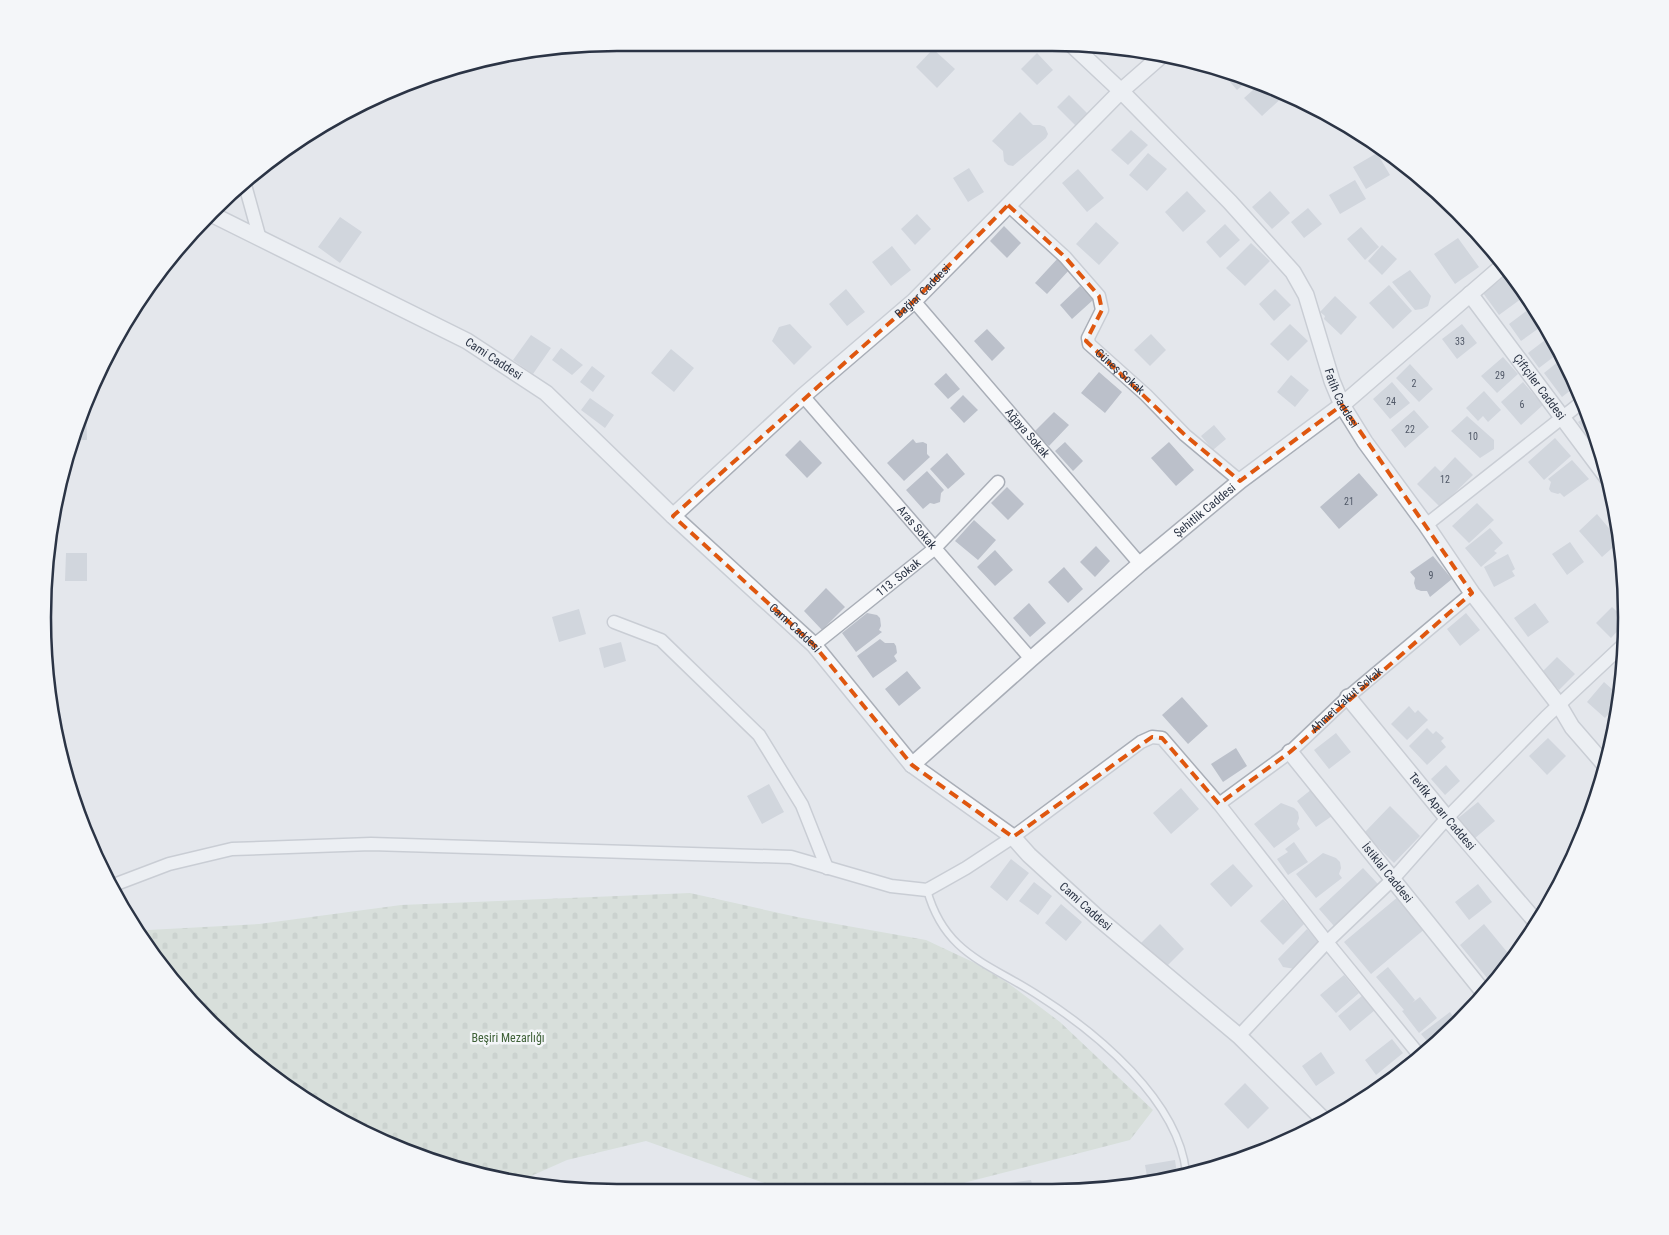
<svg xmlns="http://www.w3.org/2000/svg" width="1669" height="1235" font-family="'Roboto Condensed',sans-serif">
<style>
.cemetery{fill:url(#cemetery-stones)}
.building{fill:#bbc0ca}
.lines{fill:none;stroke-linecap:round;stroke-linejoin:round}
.service-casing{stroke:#a9aeb7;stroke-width:9}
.minor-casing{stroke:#a9aeb7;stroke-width:15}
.tertiary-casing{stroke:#a9aeb7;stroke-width:18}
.service{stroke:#f7f8fa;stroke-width:6}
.minor{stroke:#f7f8fa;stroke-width:12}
.tertiary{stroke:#f7f8fa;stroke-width:15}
.marked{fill:none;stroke:#df570f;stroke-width:4;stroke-dasharray:10 6;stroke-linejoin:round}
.labels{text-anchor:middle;stroke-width:5;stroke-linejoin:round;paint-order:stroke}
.number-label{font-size:10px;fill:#4f5766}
.street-label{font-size:12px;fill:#2b3445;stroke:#f4f6f9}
.park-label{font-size:12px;fill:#3f6138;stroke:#f4f6f9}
.rim{fill:none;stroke:#2b3445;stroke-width:2.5}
</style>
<defs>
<pattern id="cemetery-stones" width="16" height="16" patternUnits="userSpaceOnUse" patternTransform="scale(1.25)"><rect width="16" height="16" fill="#c9d6c5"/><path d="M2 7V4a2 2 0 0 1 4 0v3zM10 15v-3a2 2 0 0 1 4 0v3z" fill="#adb8ab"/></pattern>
</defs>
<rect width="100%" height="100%" fill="#e4e7ec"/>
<path class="cemetery" d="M690,893L797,917L926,940L975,963L1008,983L1060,1022L1153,1110L1130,1140L940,1189L784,1190L646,1141L567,1160L522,1180L433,1162L330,1116L239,1050L161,967L140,933L148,930L259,924L401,905Z"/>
<path class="building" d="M933,49L955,69L937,88L916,67Z
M1037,53L1053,70L1037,85L1021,69Z
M1218,68L1250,79L1237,90Z
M1261,83L1286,94L1262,116L1244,98Z
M1069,95L1088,114L1076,126L1057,107Z
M1020,112L1033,125H1040L1045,127L1048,134L1046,138L1013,166L1008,165L1004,161L1003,151L992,141Z
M1131,130L1148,145L1128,165L1111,150Z
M1148,153L1167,169L1147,191L1129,175Z
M1377,153L1390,175L1366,189L1353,167Z
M969,168L984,192L968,202L953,178Z
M1078,169L1104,198L1087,212L1062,183Z
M1355,180L1366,199L1340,214L1329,195Z
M1187,191L1206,211L1183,232L1165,212Z
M1270,191L1290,213L1272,229L1252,207Z
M1308,208L1322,224L1304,238L1291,222Z
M917,214L931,229L915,245L901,229Z
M340,217L362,232L340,263L318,247Z
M1096,222L1119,243L1099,265L1076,244Z
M1225,224L1240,240L1220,258L1206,242Z
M1004,226L1021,243L1007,258L990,241Z
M1361,227L1379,247L1365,260L1347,239Z
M1458,238L1479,267L1455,284L1434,254Z
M1251,243L1270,261L1245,286L1226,268Z
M1382,245L1397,259L1382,275L1368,261Z
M892,246L911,270L891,286L872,262Z
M1059,257L1071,268L1047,294L1035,283Z
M1410,270L1431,296L1428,306L1422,309L1415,310L1392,282Z
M1511,272L1525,296L1499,315L1483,293Z
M1389,285L1412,311L1393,329L1369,303Z
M1080,286L1093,300L1072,319L1060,305Z
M846,289L865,312L847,326L829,304Z
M1275,289L1291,305L1274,321L1259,304Z
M1335,296L1357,317L1341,335L1324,319L1325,316L1320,312Z
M1529,309L1542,326L1521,341L1509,324Z
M790,324L812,347L794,365L772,341L779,327Z
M1290,324L1308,341L1288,361L1270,344Z
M1462,324L1477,343L1457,359L1442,339Z
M987,329L1005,348L992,361L974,341Z
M1151,334L1166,350L1150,366L1134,350Z
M531,335L551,348L533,374L513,360Z
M1549,337L1560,352L1539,368L1528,353Z
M561,348L583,365L572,375L552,360Z
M671,349L694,368L674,392L651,373Z
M1503,357L1518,374L1497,393L1481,376Z
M1564,357L1576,386L1562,397L1544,373Z
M1410,364L1433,389L1419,402L1396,378Z
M592,366L605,376L593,392L580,382Z
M1099,372L1122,392L1105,413L1081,393Z
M946,373L960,389L948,399L934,384Z
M1291,375L1309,390L1295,407L1277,392Z
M1392,382L1410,403L1390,419L1373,399Z
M1523,382L1543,405L1521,425L1501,402Z
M1484,391L1501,410L1488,422L1483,416L1478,421L1466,408Z
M963,395L978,410L964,423L950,408Z
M590,398L614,415L605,428L581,410Z
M86,409L87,440H76Z
M1414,410L1429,427L1405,448L1391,430Z
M1054,412L1069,425L1049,446L1034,432Z
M1467,416L1494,440V449L1480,458L1451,431Z
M1587,416L1594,434L1590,438L1578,422Z
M1214,425L1226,439L1213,450L1201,436Z
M1555,438L1571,456L1544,480L1528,462Z
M913,439L916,443L923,442L927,444V454L930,457L904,481L887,463Z
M800,440L822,463L807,478L785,455Z
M1065,442L1083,461L1073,471L1055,451Z
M1169,442L1194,470L1176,486L1151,458Z
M947,453L965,474L948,489L930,469Z
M1455,457L1473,475L1440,507L1417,484L1435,466L1441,472Z
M1572,460L1589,479L1564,497L1560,493L1558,494L1551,492L1549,489L1551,482L1548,479Z
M927,471L944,490L941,493L940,502L934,504L930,503L923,509L906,490Z
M1359,473L1378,495L1339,529L1320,507Z
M1007,487L1024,504L1008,520L991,503Z
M1477,503L1494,520L1469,543L1452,526Z
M1597,514L1618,539L1619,542L1602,557L1579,531Z
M974,520L996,540L978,560L955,541Z
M1490,528L1503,543L1494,551L1497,553L1481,567L1465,548Z
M1570,542L1584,562L1567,575L1552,554Z
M1096,546L1110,561L1095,577L1080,562Z
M995,550L1013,570L995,586L977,567Z
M66,553H87V581H65Z
M1621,553V555L1623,569L1614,559Z
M1508,554L1515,569L1512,571L1515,576L1494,587L1484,567Z
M1433,556L1452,579L1430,597L1427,591H1421L1416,589L1414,583L1415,578L1410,572Z
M1064,567L1083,589L1068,603L1048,582Z
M826,588L845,607L822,630L804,611Z
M1029,603L1046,623L1030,637L1013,618Z
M1535,603L1549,622L1528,637L1514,618Z
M1612,607L1624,618V624L1611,638L1596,623Z
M579,609L586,634L559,642L552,617Z
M867,613L877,615L880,618L881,626L879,630L882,632L856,652L842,633Z
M1466,613L1480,630L1460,646L1447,629Z
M880,639L885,643H894L896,646L897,653L894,656L897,661L873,678L857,656Z
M621,642L626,661L604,668L599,648Z
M1557,657L1575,674L1559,690L1542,672Z
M907,671L921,688L899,706L885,689Z
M1604,682L1621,697L1620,701L1605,718L1587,702Z
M1182,697L1208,726L1188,744L1162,715Z
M1409,706L1415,713L1418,710L1428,720L1407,740L1391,724Z
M1427,728L1433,734L1436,731L1444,738L1441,741L1446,747L1427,765L1409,746Z
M1336,733L1351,752L1329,769L1314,750Z
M1548,738L1566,756L1547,775L1529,756Z
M1236,748L1247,766L1223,782L1211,764Z
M1446,765L1460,781L1445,795L1431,779Z
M769,784L784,812L762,824L747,796Z
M1181,788L1199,809L1171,834L1153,813Z
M1312,789L1332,816L1316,827L1297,801Z
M1478,802L1495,821L1474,839L1457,819Z
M1281,803L1294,808L1298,812L1299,818L1297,824L1300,829L1274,848L1254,824Z
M1390,806L1420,836L1394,863L1364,833Z
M1294,842L1308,862L1288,875L1277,859L1288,852L1285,849Z
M1323,853L1336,858L1340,862L1341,868L1339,874L1342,878L1316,898L1296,874Z
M1011,859L1029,873L1007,901L990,887Z
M1233,864L1253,886L1231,907L1210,884Z
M1363,868L1378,884L1334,926L1319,909Z
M1034,882L1052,896L1038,915L1019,901Z
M1478,884L1492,902L1469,920L1455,902Z
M1399,896L1426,928L1371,974L1344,942Z
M1283,899L1305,923L1283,945L1260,921Z
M1061,904L1082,922L1066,941L1045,923Z
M1160,924L1184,949L1165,968L1141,943Z
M1484,924L1512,958L1492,984L1460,945Z
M1307,929L1319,941L1295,969L1283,967L1278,959Z
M1388,967L1415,1000L1412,1003L1420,997L1437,1018L1419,1033L1402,1011L1404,1010L1376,977Z
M1344,975L1359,993L1336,1013L1320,995Z
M1363,995L1375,1010L1350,1031L1338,1016Z
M1450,1012L1457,1022L1431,1046L1421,1034Z
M1392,1039L1403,1053L1376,1075L1365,1060Z
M1321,1052L1335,1073L1316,1086L1302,1066Z
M1245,1083L1269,1108L1248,1129L1224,1104Z
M1175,1160L1177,1174L1148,1182L1145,1165Z
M1031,1180L1033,1188H1003L1002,1184Z"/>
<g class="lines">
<g class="service-casing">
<path id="service" d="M927,890C945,955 989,963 1039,996C1097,1033 1178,1100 1186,1172"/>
</g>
<g class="minor-casing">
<g id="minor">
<path d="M245,185L260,239"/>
<path id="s1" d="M1008,205L1065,257L1099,296L1102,310L1088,338L1089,344L1146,395L1185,435L1240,481"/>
<path id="s2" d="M914,301L1140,564"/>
<path id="s3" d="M803,396L1031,659"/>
<path d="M1426,525L1582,402"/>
<path d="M614,622L661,640L759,735L802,805L827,868"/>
<path id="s4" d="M814,645L934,549L998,482"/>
<path id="s5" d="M1219,804L1290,752L1348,697L1472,593"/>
<path d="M111,886L169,864L232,849L371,844L791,857L891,886L927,890L966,868L1013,837L1141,742L1152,737L1162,738L1219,804L1327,942L1420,1056"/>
<path d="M1239,1036L1327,942L1393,879L1447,818L1546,717L1623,645"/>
</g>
</g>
<g class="tertiary-casing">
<g id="tertiary">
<path id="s6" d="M1071,44L1121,91L1230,202L1293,272L1306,295L1332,381L1342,405L1365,442L1426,525L1472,593L1559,705L1572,727L1605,765"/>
<path id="s7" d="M209,213L467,341L546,393L673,516L814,645L912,765L1013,837L1029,855L1097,917L1239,1036L1323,1119"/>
<path id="s8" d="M1470,294L1609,480"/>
<path id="s9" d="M673,516L803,396L914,301L1121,91L1161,56"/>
<path id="s10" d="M1348,697L1447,818L1537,923"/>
<path id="s11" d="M1290,752L1485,994"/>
<path id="s12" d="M912,765L1031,659L1140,564L1240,481L1342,405L1505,264"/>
</g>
</g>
<use href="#service" class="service"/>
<use href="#minor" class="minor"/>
<use href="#tertiary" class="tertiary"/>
</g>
<path d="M0 0H1669V1235H0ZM1008,205L1065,257L1099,296L1102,310L1086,341L1185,435L1240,481L1342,405L1472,593L1290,752L1219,804L1162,738L1152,737L1013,837L912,765L814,645L673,516L914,301Z" fill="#e4e7ec" fill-opacity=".55" fill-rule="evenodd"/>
<path class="marked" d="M1008,205L1065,257L1099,296L1102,310L1086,341L1185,435L1240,481L1342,405L1472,593L1290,752L1219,804L1162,738L1152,737L1013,837L912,765L814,645L673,516L914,301Z"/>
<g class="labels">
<g class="number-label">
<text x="1460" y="345">33</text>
<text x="1500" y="379">29</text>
<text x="1414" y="387">2</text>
<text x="1391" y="405">24</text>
<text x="1522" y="408">6</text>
<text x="1410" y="433">22</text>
<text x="1473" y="440">10</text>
<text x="1445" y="483">12</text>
<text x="1349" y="505">21</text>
<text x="1431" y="579">9</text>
</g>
<g class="street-label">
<text dy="4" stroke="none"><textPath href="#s9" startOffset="336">Bağlar Caddesi</textPath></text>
<text dy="4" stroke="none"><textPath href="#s7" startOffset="320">Cami Caddesi</textPath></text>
<text dy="4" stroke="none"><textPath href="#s1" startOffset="222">Güneş Sokak</textPath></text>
<text dy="4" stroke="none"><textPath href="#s8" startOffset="116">Çiftçiler Caddesi</textPath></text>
<text dy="4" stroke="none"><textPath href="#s6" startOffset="454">Fatih Caddesi</textPath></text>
<text dy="4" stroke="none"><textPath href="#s2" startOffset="174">Ağaya Sokak</textPath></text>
<text dy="4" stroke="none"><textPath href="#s12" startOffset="388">Şehitlik Caddesi</textPath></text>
<text dy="4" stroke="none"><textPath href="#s3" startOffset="174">Aras Sokak</textPath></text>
<text dy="4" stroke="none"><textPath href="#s4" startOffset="108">113. Sokak</textPath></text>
<text dy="4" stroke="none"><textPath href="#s7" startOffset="725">Cami Caddesi</textPath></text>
<text dy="4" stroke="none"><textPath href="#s5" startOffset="165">Ahmet Yakut Sokak</textPath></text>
<text dy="4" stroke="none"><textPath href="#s10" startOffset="148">Tevfik Aparı Caddesi</textPath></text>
<text dy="4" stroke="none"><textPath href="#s11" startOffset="155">İstiklal Caddesi</textPath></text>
<text dy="4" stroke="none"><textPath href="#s7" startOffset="1130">Cami Caddesi</textPath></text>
</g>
<g class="park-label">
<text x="508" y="1042">Beşiri Mezarlığı</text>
</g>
</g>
<path d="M0 0H1669V1235H0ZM617 51H1052A566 566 0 0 1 1618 617V618A566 566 0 0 1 1052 1184H617A566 566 0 0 1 51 618V617A566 566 0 0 1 617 51Z" fill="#f4f6f9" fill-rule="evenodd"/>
<path class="rim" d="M617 51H1052A566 566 0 0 1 1618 617V618A566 566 0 0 1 1052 1184H617A566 566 0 0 1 51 618V617A566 566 0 0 1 617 51Z"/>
</svg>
